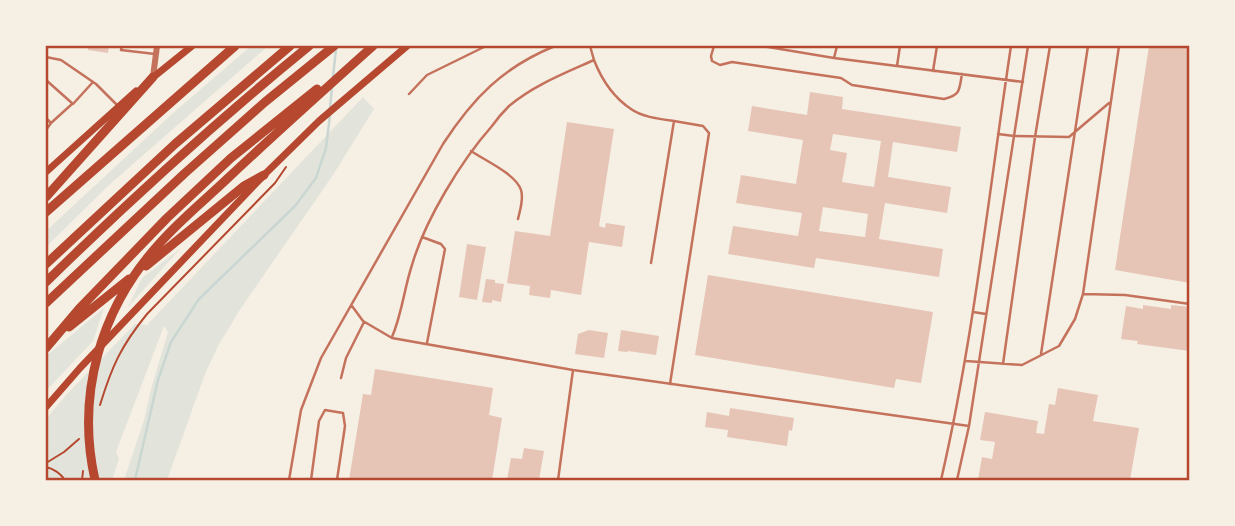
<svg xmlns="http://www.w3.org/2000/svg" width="1235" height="526" font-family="'Archivo Narrow',sans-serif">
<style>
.green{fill:#e2e4dc}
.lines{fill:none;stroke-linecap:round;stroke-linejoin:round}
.stream{stroke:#c9d6d2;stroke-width:2.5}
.building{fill:#e6c5b7;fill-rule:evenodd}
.path{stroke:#b5482f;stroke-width:2}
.service{stroke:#c5725c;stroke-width:2.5}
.tertiary{stroke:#c5725c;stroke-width:6}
.secondary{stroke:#b5482f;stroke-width:7}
.motorway{stroke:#b5482f;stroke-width:9}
.neatline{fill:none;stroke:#b5482f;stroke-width:2.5}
</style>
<rect width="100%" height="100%" fill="#f6efe4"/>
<path class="green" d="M251,46H268L109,185L46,247V231L173,113Z
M363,97L374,109L333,175L241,308L218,346L205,374L167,480H124L144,420L151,389L168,332L164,326L116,452L119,459L112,480H46V419L67,394L135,324L147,325Z
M181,248L128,307L142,278Z
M104,308L93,341L46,391V356Z"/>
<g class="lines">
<path class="stream" d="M333,77L336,49
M330,108L332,87
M135,480L158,380L171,342L199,299L295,206L316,178L326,148L330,115"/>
</g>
<path class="building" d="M88,46H109L108,53L88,50Z
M1149,46H1190V283L1115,270Z
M810,92L843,97L842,109L961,127L957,152L893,142L888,177L951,187L947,213L885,203L879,239L943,249L939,277L816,258L814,268L728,254L733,226L798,236L802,213L736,203L741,175L796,184L803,140L748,131L752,106L807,115ZM833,134L881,141L874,187L842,182L847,153L830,150ZM823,207L868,214L865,237L819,231Z
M567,122L614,129L599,226L605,228L606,223L625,226L622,247L589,242L581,295L551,290L550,298L529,295L530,286L507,283L515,231L550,236Z
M467,244L486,247L477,300L459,297Z
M708,275L933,312L921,383L896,379L894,388L695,355Z
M486,279L495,280V283L504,284L501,302L492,300V303L482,302Z
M1143,305L1171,309V305L1190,307V351L1137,344L1138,341L1121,339L1126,306L1143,309Z
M589,330L608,333L604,358L575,354L578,334Z
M621,330L659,336L656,355L628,351L627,352L618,351Z
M375,369L493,388L489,415L502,418L492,480H349L363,394L371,395Z
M1058,388L1098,395L1093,421L1139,428L1130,480H978L982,457L992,459L995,442L980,440L985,412L1038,421L1036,433L1044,434L1049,404L1055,405Z
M730,408L794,418L792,431L789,430L787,446L727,437L728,430L705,427L707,412L729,416Z
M524,448L544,451L539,480H507L511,458L522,459Z"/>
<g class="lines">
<path class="path" d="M100,405C112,366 121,346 147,314L275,183L286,167
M46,463L64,452L79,439
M46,467C54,469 60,473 65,480
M82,480L83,471"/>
<path class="service" d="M122,46L121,50L155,54
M714,46L711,56L712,61L720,65L732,62L841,78L852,85L944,99C961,95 959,90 962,74
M762,46L834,58L1023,82
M46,57L61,60L96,84L118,106
M834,58L837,46
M594,60C601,78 613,97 631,109C642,117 660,119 674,121L651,263
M897,66L900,46
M933,71L937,46
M46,80L73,104L93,82
M409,94L427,75L486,46
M46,118L51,123L46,130
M51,123L72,104
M998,134L1014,136L1069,137L1109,103
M471,151C484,160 516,174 521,190C524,199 520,210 518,219
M422,237L441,244L445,249L427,343
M1083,294L1125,295L1190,304
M352,306L363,321L392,338L573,370L969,426
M973,312L986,314
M392,337C402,314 404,289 412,265C425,220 461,161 492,126C497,119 503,112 509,106C534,85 565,73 594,60L590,46
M1041,354L1088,46
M966,361L1022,365L1059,346L1075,319L1083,294L1119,46
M1003,364L1035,137L1050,46
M341,378L346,358L364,322
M670,384L709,133L703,126L674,121
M289,480L301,410L321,358L443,144C473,98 503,67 555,46
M311,480L319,421L325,410L343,413L345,426L337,480
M558,480L573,370
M941,480C974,337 989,191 1011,46
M957,480L969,426L1028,46"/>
<path class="tertiary" d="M153,77L157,46"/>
<path class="secondary" d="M151,79L192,46
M46,172L136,91
M46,407L80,368L264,175L319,121L407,46"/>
<path class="motorway" d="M46,197L153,77
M46,212L235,46
M46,264L175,144L290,46
M146,266L244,186L264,175
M46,282C130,200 218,120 309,46
M46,303L185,173L265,102L334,46
M69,327L129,279
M46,348L79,309L167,218L231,158L317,89
M95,480C76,395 100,309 159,244C180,220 205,200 228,178C276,133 325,89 373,46"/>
</g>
<rect width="1235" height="526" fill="none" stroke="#f6efe4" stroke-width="94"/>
<rect x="47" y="47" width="1141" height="432" class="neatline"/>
</svg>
